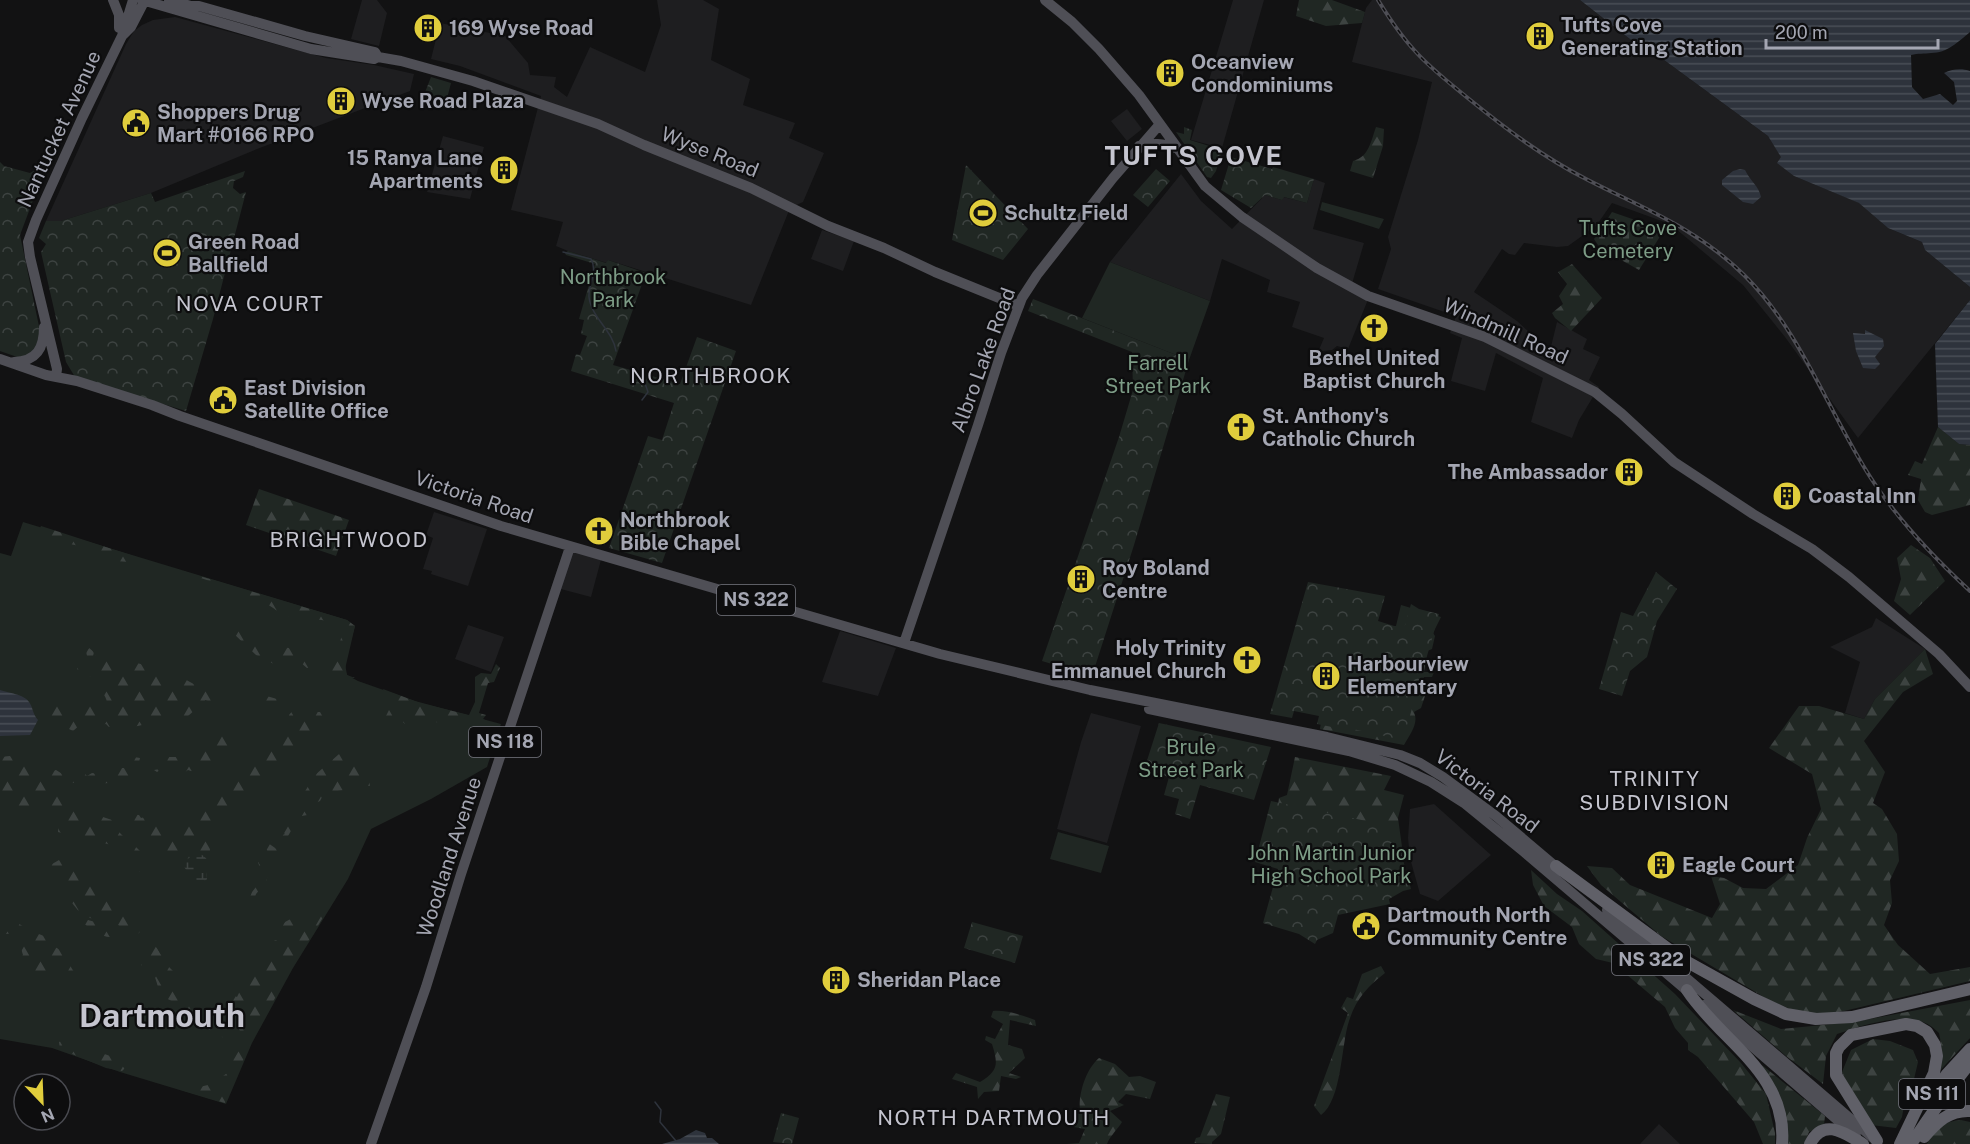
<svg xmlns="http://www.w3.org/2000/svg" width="1970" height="1144" font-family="'Public Sans',sans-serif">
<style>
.built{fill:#1e1e20}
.green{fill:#202723}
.forest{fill:url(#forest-firs)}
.wetland{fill:url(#wetland-marsh)}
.cemetery{fill:url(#cemetery-stones)}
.park{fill:url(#park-crowns)}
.water{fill:url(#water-rules)}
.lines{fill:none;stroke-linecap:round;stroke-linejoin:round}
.stream{stroke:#2e333c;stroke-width:1.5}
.major{stroke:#4f4f56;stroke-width:10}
.highway{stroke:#606068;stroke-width:12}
.rail-casing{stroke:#4e4e55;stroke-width:4}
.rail{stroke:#0d0d0e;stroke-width:1.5;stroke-dasharray:4.5;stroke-linecap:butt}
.labels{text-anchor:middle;stroke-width:4.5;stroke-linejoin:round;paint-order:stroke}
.shield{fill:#0d0d0e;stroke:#777881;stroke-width:1.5}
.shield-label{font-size:18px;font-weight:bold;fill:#a4a6b2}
.poi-label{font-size:20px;font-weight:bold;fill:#a4a6b2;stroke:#0d0d0e;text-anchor:start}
.street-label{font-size:20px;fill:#a4a6b2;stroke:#0d0d0e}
.park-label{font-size:20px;fill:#7d9c86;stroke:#0d0d0e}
.neighbourhood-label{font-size:21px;letter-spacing:1.5px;fill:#c5c5cf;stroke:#0d0d0e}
.district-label{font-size:26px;font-weight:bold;letter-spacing:1.5px;fill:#c5c5cf;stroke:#0d0d0e}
.town-label{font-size:32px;font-weight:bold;fill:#c5c5cf;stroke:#0d0d0e}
</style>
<defs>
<pattern id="forest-firs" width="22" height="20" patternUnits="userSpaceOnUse" patternTransform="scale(1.5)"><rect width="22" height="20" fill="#202723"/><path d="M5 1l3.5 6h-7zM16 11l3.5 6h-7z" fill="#3d4341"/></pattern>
<pattern id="wetland-marsh" width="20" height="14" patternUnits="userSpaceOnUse" patternTransform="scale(1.5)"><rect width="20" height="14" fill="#202723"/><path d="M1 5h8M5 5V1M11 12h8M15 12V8" fill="none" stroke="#3d4341"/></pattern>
<pattern id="cemetery-stones" width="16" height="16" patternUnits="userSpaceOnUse" patternTransform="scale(1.5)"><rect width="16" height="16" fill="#202723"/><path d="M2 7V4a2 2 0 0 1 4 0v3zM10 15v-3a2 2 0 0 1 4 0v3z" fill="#3d4341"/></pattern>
<pattern id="park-crowns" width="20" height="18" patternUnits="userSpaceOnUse" patternTransform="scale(1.5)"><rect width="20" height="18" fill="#202723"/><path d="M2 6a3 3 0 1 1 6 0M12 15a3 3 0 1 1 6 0" fill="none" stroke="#3d4341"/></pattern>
<pattern id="water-rules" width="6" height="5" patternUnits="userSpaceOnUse" patternTransform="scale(1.5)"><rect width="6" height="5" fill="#2e333c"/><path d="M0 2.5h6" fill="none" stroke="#494e56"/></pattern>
</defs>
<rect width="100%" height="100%" fill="#121213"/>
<path class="built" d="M362,0H377L387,13L379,46L351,39Z
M657,0H703L719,9L711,60L750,79L743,105L795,123L789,138L824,153L803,202L790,208L751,305L608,260L607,263L568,251L556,246L563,222L511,210L541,96L460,66L431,59L440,23L505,36L528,63L530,75L556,77L554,87L567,97L590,47L645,72L661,25Z
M1233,0H1264L1222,148L1191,140Z
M1372,0H1580L1653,57H1660L1768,136L1794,176L1860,203L1888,228L1922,242L1925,250L1970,287V300L1858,438L1785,337L1743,285L1670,224L1612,203L1596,226L1568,246L1557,247L1524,243L1515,255L1509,254L1502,249L1474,292L1517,321L1529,332L1523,347L1548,359L1557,322L1587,339L1583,349L1600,357L1589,380L1599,387L1579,420L1572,438L1531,422L1543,378L1496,353L1485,391L1451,381L1462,338L1450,333L1456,316L1378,289L1391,249L1388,237L1418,140L1432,82L1352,62L1366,8Z
M175,17L326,58L374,65L414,74L410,91L257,149L151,193L61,221H46L126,44L134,31L142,25L153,20Z
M1127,109L1142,129L1127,141L1111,121Z
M443,136L484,147L470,199L427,192Z
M1181,174L1201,201L1232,229L1265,195L1282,200L1283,197L1307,203L1314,179L1325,183L1313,229L1364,243L1351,287L1369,297L1348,349L1337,346L1332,350L1321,351L1315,359L1324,338L1292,327L1300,302L1267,292L1270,280L1222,259L1210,301L1110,262Z
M822,230L854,241L843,271L811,259Z
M434,512L487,529L468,586L431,574L432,571L423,569L433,538L426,535Z
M570,548L602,556L591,597L557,588Z
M1876,618L1925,649L1875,699L1864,719L1845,713L1860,662L1830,647L1872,627Z
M468,625L504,637L491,672L455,659Z
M840,631L896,648L878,696L822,682Z
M1091,713L1141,726L1107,843L1057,829L1081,742Z
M1434,804L1491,855L1438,901L1420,894L1410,858L1408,838L1410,809Z
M1659,1124L1680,1144H1640Z"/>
<path class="green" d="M1322,202L1384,219L1379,229L1320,210Z
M1110,262L1210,301L1189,360L1082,318Z
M23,522L347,620L355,626L345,663L347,675L358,681L415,701L501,724L487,767L431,799L371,829L348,879L293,968L252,1043L226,1104L120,1072L52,1048L0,1039V553L11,556Z
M1058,832L1109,846L1101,873L1050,859Z"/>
<path class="forest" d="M1299,0H1332L1365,12L1362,23L1326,26L1296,16Z
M1376,127L1384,129L1383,146L1373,178L1350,171L1353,161C1369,157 1371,141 1376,127Z
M1572,264L1602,298L1571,331L1555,318L1552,313L1563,304L1559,296L1567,284L1558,272Z
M1938,427L1959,444L1970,445V505L1932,515L1925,512L1918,500L1921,479L1908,475L1915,461L1922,464Z
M259,489L349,520L336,556L246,525Z
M41,526L152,562L147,565L140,563L136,566L129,562L116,561L113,554L95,556C93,554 91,552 88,550C85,547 60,541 55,541L52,537L38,532Z
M1911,545L1930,558L1945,581L1910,615L1894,601L1901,579L1897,558Z
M176,569L347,620L355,626L345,669L347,675L355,678H345L335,682L327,677L328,669L317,666L307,668L300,662H290L276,665L256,655L233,633V630L237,629L251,635L258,633L262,636L260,643L265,647L269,644L278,648C283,647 293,647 296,653L293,658L300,659L305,655L319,657L324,660L326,666L331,669L335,664L336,658L339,656L335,647H331L328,650L323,647V640L328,638L332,642H340L344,627L322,620L289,617L285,614L282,616C267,597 202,578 176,571Z
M1401,605L1441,617L1433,633L1435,636L1432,649L1427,651L1424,672H1434L1432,677H1424L1420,690L1426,693L1421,708L1414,712C1419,724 1410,734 1404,745L1320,729L1322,715L1379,628L1396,626Z
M89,648L94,652L92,660L95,659V653L98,652L162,670L169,673L173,681L181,677L199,687L201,685L210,692L213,689L216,691L218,688L225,690L227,694L225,701L219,703L214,708L209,707L208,701L205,700L204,707L196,709L188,716L176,719L170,718L138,726L126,727L119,725L109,727L106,724L95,726L81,724L73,731L65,727L59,728L52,724V719L45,716L42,711L44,704L50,697L58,700L62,707L65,705L67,707V710L71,712L90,705L94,707L102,702L107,703C106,694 99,690 94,682L98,675L97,668L92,677H90L77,669L80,659L87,656L86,651Z
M1925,649L1933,674L1903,692L1864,741L1885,772L1873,803L1882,809L1897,834L1899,861L1890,880L1892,903L1884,925L1898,945L1930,974L1970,967V981L1844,1011L1818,1015L1795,1011L1769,1000L1661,936L1601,885L1587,866L1612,868L1630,885L1712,918L1720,904L1711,876L1724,878L1743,888L1766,889L1798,865L1807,838L1821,809L1812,774L1769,748L1799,706H1819L1864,719L1875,699Z
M496,664L500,668L494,682L488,683L479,713L486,715L483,719L491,723L490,725L482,724L475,719L469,720L468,719H463L457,723H440L427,720L416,725L405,724L402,721L399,724H395L386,716L390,708L383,689L420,703L469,715L475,702V677L481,673L491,674Z
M263,695L277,699L276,705L281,708L277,715L265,720L259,711V707L251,698Z
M295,708L301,709L305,714L313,716L315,712H320C325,720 327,725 322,733L314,734L313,740C301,749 293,759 282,768C261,784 226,805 214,827C209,837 210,847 210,857C210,862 206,866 206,870C206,873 207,876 207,879L198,885L178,858L175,855H170L159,842H154L146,833L141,832L138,824L129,817V814L139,815L141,818L145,817L150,823L164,827L190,822L199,818L218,794L259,752C266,741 279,735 284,723L289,720V715Z
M223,735L233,742L232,748L226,749L223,755H216C208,765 199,775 188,770L178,777H173L171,771L168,770L164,775L160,770L157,772L154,770L166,768L159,757H180L188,759L189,757L187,752L201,742H206L210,745L212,741Z
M346,748L354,752V755L360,762L358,769L363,773L368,774L370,786L359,784L344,790L324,793L320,801L313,804V814L296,817V827L292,829L270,868L266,882L256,894L249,915L245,916L244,913L252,892L260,882L256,871L260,868L258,862L262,860L270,862L272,859L264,845L268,843L278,850L279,849L278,845L271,841L274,831L278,832L282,835L285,834L279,828L284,820H287V816L292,815L296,806L297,797L304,793L315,775Z
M10,756L24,763L29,760L36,762L52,771L56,770L64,775L69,772V768C75,767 84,772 87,776L92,773L99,774L102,780H113L114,774L119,773V768H128L131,772H134L131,761L134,757L140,758L139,762L142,763L149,759L150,768L148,773L139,781L94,784L82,778L73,783H64L62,796L73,811L87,810L91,813L112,820C117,835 130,840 141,852C145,857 148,863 152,869L150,871L143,873L137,871V867L127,862L123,854L114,846L104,843L94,845L89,840L58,832L59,819C46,808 40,809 23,812L11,803V798L0,796V757Z
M1295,757L1391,776L1384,790L1404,795L1398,818L1403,854L1399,855L1278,806L1279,798L1287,795Z
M59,860L73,865L83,875L98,885L103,883L108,888L105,896L115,902L118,911L121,912L127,920H134L140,931L139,933L131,936L117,924L112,922L104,924L81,914L68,898L59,880L47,871V867Z
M1531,870L1557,894L1582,911L1675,994L1741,1063L1766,1094L1775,1133V1144H1763L1754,1122L1698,1057L1688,1050V1043L1675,1028L1665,1007L1613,963L1596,959L1579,944L1572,927L1544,906L1533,885Z
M312,909L315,910L318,914L327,911L292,967L251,1042L225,1103L181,1090L182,1088L187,1090L212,1084L230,1071L232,1068L233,1045L217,1033L201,1026L187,1009L160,995C156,981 156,970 141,965V953L138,947L146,942L152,943L157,948L169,967L181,979L182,987L200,1005L209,1018L222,1027L232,1038L240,1031C237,1025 236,1023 235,1017C231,1006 219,1003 216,991L225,986L229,993L237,997L252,967L275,949L270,945L275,940H281L277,935L285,922L298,915L306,919L309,914L313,913Z
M78,916C93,924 111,922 122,931L121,936C102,941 91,930 77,917Z
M18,923C28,930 35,933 47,937L55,947L69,955V964L74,972L68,975V978C61,982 56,974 52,969L39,974L26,964L19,961L23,955L17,935L16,933L6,934L3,927Z
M1381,966L1385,973C1367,987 1356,999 1349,1021C1341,1045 1342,1100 1321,1115L1314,1106L1348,1013L1341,1008L1347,997L1353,999L1362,974Z
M1970,1000V1038L1935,1076C1942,1060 1943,1050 1939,1033C1935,1029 1929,1024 1923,1022C1895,1014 1864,1025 1837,1034L1826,1056L1823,1084L1786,1056L1733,1010L1781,1029L1854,1022Z
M993,1011C1007,1010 1022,1015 1035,1020L1036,1026L1010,1020L1008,1045L1022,1049L1025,1058L1009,1073L1021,1077L1016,1079L1001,1076L999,1091L984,1092L978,1099L977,1087L952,1079L956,1073L980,1082C999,1070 998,1064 992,1044L985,1040L986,1036L995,1039L1003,1024L991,1017Z
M1873,1039L1890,1041L1913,1050L1918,1062L1910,1096L1904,1105L1902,1117L1896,1128L1871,1125L1845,1081L1842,1072L1851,1050Z
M64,1040L116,1058L117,1062L125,1068L122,1071L106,1068L60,1049L59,1042Z
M1099,1058L1115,1064L1129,1077L1140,1076L1156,1082L1150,1099L1126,1094L1118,1102L1124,1105L1110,1111L1122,1122C1117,1130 1110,1136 1107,1144H1067L1079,1143L1085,1129L1068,1126L1080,1111C1078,1094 1086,1069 1099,1058Z
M1762,1065L1825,1116L1824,1125L1809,1132L1804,1144H1787L1780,1100Z
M1216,1094L1230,1097L1221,1134L1212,1142V1144L1194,1143L1196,1138L1200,1137Z
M1961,1120L1970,1122V1144H1927C1932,1129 1945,1121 1961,1120Z"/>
<path class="wetland" d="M197,853L204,856L209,862L206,868L207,879L198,885L181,863Z"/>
<path class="cemetery" d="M1612,212L1664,230L1639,270L1600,248L1594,239Z"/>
<path class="park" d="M431,77L451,83L445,106L422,100Z
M1184,127L1192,130L1190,140L1222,150L1216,171L1211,178L1207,177L1176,132L1184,134Z
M1231,157L1272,169L1273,167L1314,179L1307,203L1284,197L1282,200L1265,195L1251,208L1221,190Z
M0,162L4,166L30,173L47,163L20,235L41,336L38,348L23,359L0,351Z
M966,165L1028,229L1003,260L952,240Z
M1156,169L1170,181L1148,207L1133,195Z
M245,171L243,177L234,181L233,188L240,194L246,192L213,319L186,411L75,377L66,362L41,252L46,244L39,238L46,221H61L151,193L155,202Z
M568,251L606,263L608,260L646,273L613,365L680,384L697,337L736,351L662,563L609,548L648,436L662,440L674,403L571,371L576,354L580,355L587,336L581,334L584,320L579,319L595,264L566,255L565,253Z
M1033,299L1189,360L1134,545L1092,676L1042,661L1119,437L1133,390L1132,352L1028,311Z
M1656,572L1677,589L1657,621L1647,657L1630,671L1622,696L1599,689L1621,612L1633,616Z
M1308,582L1385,596L1378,621L1404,629L1411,604L1419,609L1439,614L1403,740L1348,728L1347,730L1317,724L1319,716L1294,711L1292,718L1270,714Z
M1159,723L1271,747L1254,800L1200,785L1190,819L1175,814L1179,799L1164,795L1169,777L1144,770Z
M1271,801L1376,823L1400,849L1411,889L1403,891L1389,899L1390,904L1338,915L1333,933L1317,940L1315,944L1299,934L1263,923L1278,869L1255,862Z
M972,922L1023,936L1015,963L964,948Z
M781,1113L799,1118L792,1144L773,1142Z"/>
<path class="water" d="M1580,0H1970V32C1958,42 1947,53 1931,53C1924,54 1918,53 1911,55L1912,87L1923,99L1940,94L1953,105L1957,101L1954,82L1944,73C1951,69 1962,68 1970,71V287L1925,250L1922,242L1888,228L1859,203L1794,176L1777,163L1781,157L1768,136L1660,57H1653Z
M1740,169L1745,170C1750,181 1759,186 1761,197L1753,204L1743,202L1722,185V180L1733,171Z
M1970,300V445L1959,444L1938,427L1935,344Z
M1865,330L1883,339L1884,346L1875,357L1880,364L1875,369L1863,368L1856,351L1853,333L1865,334Z
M0,690C8,693 24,694 29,702C33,707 32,713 38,720L30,735L0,736Z
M696,1130L705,1133L707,1138H712L719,1144H662L680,1139Z"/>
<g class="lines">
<path class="stream" d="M563,252L591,259C598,271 588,285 589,297C591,317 613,331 616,351
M642,400L648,392L642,375
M655,1102L661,1110L660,1122L676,1141"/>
<path class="major" d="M113,0L119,15V28
M142,0L311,49L374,59L378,57L401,61L473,81L598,124L644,145L751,188L828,226L884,248L935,272L1019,306
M169,0L191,6H199L305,36L375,52L378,57
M1045,0L1072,22L1099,49L1139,95L1205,186L1242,217L1317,268L1368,296L1485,337L1595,392L1622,414L1674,462L1753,514L1812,549L1849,577L1939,654L1970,687
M122,36L131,27L145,0
M1139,146C1153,143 1163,143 1176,148
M0,359L46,375L77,381L152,405L180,416L501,526L940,654L1090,690L1327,737L1400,755L1420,763L1443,777L1496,816L1561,871
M14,362C37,361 44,348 44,327
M56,377L57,369L30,257L28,242L36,220L82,118L122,36L133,0
M904,643L978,425L1001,353L1022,298L1037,275L1113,178L1160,124
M1149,709L1349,751L1395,765L1431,782L1464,803L1524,852L1692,995
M1607,910L1873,1138
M1704,1005L1856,1136
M371,1144L426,987L461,874L570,547"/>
<path class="highway" d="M1556,866L1682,959L1754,999L1786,1014L1816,1019L1852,1017L1970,989
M1687,990C1721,1042 1788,1073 1782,1144
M1926,1104L1947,1074L1970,1049
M1924,1137C1937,1122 1949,1110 1970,1111
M1877,1141L1836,1075V1053L1839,1047L1851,1035L1906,1024L1917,1026L1927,1032L1935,1045L1937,1056L1934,1073L1900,1144
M1810,1144C1823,1117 1845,1133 1863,1144
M1911,1144L1942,1099L1970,1063"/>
<g class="rail-casing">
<path id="rail" d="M1378,0C1389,18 1401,36 1415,51C1431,69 1451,84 1469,99C1506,129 1543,157 1586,179C1644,209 1695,227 1744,275C1798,328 1825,403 1864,467C1892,514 1930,554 1970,591"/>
</g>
<use href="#rail" class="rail"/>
</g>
<defs>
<g id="building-disc" transform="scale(1.5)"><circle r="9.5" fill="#e0cd3c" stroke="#0d0d0e"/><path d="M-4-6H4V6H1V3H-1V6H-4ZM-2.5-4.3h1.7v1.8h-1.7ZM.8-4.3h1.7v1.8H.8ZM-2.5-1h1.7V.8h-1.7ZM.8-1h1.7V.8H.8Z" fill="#111"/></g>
<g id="civic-disc" transform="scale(1.5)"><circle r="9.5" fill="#e0cd3c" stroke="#0d0d0e"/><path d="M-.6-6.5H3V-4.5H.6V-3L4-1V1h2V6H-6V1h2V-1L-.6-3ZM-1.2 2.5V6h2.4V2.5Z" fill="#111"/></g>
<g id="stadium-disc" transform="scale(1.5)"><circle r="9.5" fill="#e0cd3c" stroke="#0d0d0e"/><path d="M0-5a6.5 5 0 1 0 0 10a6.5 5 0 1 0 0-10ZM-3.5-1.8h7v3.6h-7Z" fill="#111"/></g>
<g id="church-disc" transform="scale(1.5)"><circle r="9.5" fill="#e0cd3c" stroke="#0d0d0e"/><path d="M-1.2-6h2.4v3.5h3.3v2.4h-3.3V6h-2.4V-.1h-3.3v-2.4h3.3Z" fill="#111"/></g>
</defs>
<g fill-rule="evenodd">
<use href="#building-disc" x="428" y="28"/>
<use href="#building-disc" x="1540" y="36"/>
<use href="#building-disc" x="1170" y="73"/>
<use href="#building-disc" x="341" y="101"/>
<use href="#civic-disc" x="136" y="123"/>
<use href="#building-disc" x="504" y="170"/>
<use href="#stadium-disc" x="983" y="213"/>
<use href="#stadium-disc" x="167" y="253"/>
<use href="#church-disc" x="1374" y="328"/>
<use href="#civic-disc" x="223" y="400"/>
<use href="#church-disc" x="1241" y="427"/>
<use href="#building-disc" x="1629" y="472"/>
<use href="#building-disc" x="1787" y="496"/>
<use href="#church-disc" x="599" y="531"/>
<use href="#building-disc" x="1081" y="579"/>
<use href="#church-disc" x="1247" y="660"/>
<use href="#building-disc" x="1326" y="676"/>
<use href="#building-disc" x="1661" y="865"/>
<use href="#civic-disc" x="1366" y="926"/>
<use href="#building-disc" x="836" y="980"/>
</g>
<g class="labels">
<g class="shield">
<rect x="717" y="585" width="78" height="30" rx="4.5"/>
<rect x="469" y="727" width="72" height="30" rx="4.5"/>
<rect x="1612" y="945" width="78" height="30" rx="4.5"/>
<rect x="1899" y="1079" width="66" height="30" rx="4.5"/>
</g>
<g class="shield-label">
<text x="756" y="606">NS 322</text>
<text x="505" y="748">NS 118</text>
<text x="1651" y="966">NS 322</text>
<text x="1932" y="1100">NS 111</text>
</g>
<g class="poi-label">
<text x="1561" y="32">Tufts Cove<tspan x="1561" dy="23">Generating Station</tspan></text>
<text x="449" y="35">169 Wyse Road</text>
<text x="1191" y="69">Oceanview<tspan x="1191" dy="23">Condominiums</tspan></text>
<text x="362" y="108">Wyse Road Plaza</text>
<text x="157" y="119">Shoppers Drug<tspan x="157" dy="23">Mart #0166 RPO</tspan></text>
<text x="483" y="165" text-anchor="end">15 Ranya Lane<tspan x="483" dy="23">Apartments</tspan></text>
<text x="1004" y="220">Schultz Field</text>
<text x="188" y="249">Green Road<tspan x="188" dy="23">Ballfield</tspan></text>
<text x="1374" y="365" text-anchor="middle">Bethel United<tspan x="1374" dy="23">Baptist Church</tspan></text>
<text x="244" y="395">East Division<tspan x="244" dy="23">Satellite Office</tspan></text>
<text x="1262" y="423">St. Anthony's<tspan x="1262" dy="23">Catholic Church</tspan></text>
<text x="1608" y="479" text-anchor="end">The Ambassador</text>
<text x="1808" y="503">Coastal Inn</text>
<text x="620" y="527">Northbrook<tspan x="620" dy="23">Bible Chapel</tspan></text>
<text x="1102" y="575">Roy Boland<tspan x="1102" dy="23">Centre</tspan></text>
<text x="1226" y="655" text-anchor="end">Holy Trinity<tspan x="1226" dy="23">Emmanuel Church</tspan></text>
<text x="1347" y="671">Harbourview<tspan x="1347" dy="23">Elementary</tspan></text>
<text x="1682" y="872">Eagle Court</text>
<text x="1387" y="922">Dartmouth North<tspan x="1387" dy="23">Community Centre</tspan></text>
<text x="857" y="987">Sheridan Place</text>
</g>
<g class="street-label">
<text transform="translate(59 129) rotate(-65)" y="7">Nantucket Avenue</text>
<text transform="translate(710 152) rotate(22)" y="7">Wyse Road</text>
<text transform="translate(1506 331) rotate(24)" y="7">Windmill Road</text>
<text transform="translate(983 360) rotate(-70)" y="7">Albro Lake Road</text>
<text transform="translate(474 497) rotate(19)" y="7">Victoria Road</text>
<text transform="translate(1487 791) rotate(37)" y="7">Victoria Road</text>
<text transform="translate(449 857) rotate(-72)" y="7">Woodland Avenue</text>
</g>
<g class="park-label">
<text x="1628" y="235">Tufts Cove<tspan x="1628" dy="23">Cemetery</tspan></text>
<text x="613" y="284">Northbrook<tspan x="613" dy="23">Park</tspan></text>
<text x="1158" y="370">Farrell<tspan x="1158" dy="23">Street Park</tspan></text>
<text x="1191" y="754">Brule<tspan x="1191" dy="23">Street Park</tspan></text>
<text x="1331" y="860">John Martin Junior<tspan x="1331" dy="23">High School Park</tspan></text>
</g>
<g class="neighbourhood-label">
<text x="250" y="311">NOVA COURT</text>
<text x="711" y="383">NORTHBROOK</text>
<text x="349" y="547">BRIGHTWOOD</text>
<text x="1655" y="786">TRINITY<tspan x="1655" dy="24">SUBDIVISION</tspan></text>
<text x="994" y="1125">NORTH DARTMOUTH</text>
</g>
<g class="district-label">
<text x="1194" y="165">TUFTS COVE</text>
</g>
<g class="town-label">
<text x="162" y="1027">Dartmouth</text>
</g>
</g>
<g transform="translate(42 1102) rotate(157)"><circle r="28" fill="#0d0d0e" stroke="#494a50" stroke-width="1.5"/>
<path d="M0-4.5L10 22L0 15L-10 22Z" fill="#e0cd3c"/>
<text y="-9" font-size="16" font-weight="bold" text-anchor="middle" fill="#a4a6b2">N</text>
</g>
<path d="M1766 39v9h172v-9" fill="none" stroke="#a4a6b2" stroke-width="3"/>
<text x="1775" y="39" font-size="18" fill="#a4a6b2" stroke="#0d0d0e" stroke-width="4.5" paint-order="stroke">200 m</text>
</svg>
